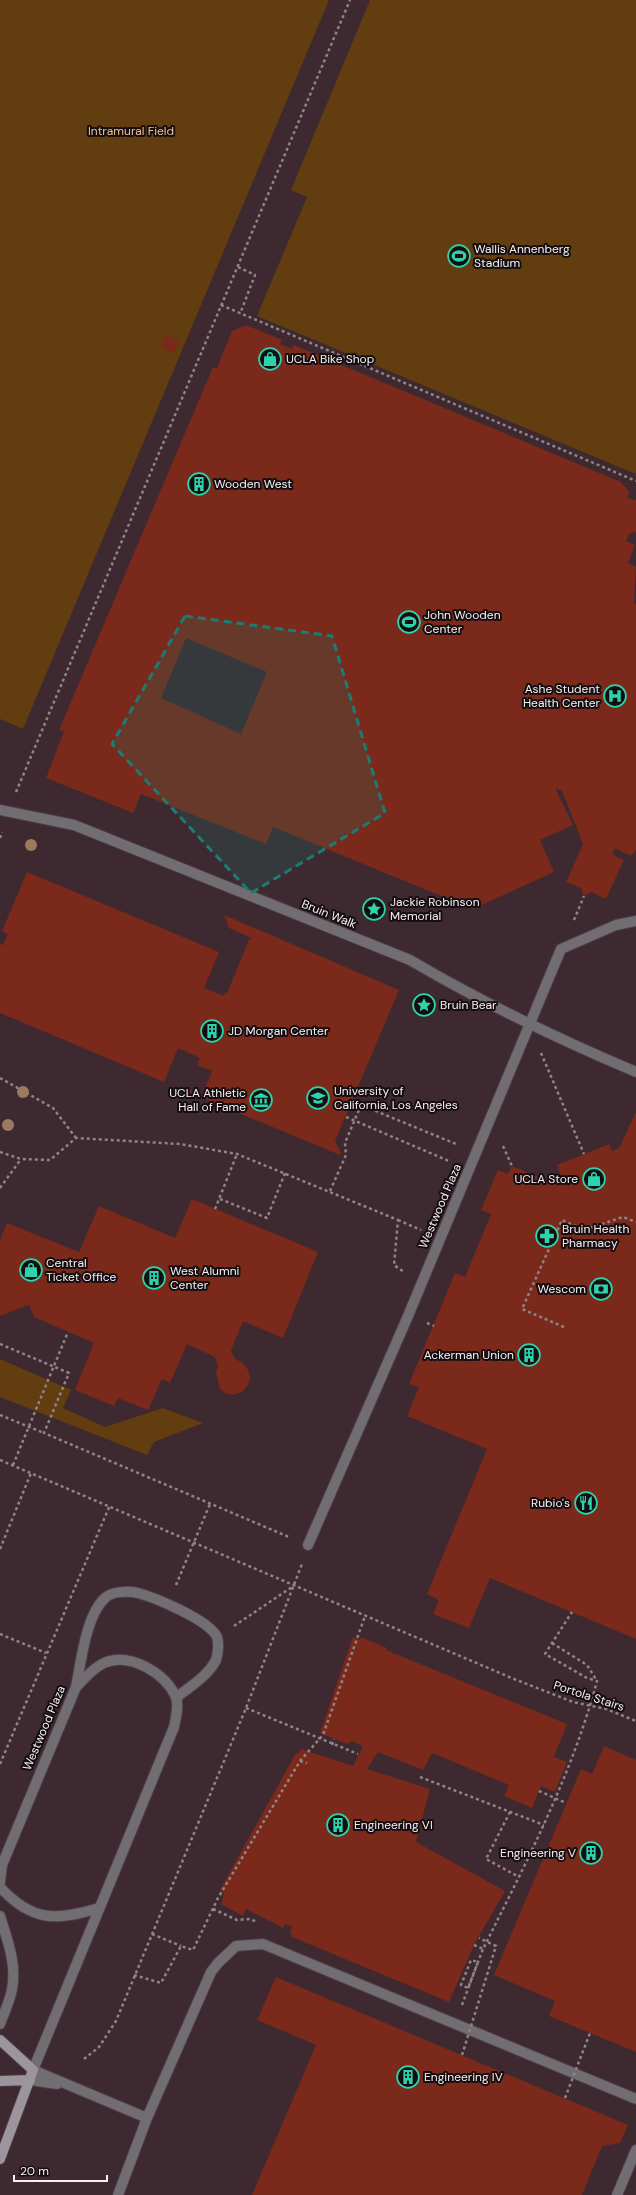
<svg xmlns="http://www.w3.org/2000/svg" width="636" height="2195" font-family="'DM Sans',sans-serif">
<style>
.built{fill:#3d292f}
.green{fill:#623d10}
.building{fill:#7a291a;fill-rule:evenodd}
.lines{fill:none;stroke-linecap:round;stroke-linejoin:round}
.lane-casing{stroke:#4c4043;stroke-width:12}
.street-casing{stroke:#4c4043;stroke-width:12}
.secondary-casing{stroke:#4c4043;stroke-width:12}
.path{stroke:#8f8487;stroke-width:2.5;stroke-dasharray:3 3;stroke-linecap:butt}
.lane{stroke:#726d72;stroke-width:10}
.street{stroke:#726d72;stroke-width:10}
.secondary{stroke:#9d959d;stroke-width:10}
.path-bridge{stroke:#8f8487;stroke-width:2.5;stroke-dasharray:3 3;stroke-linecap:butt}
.tree{fill:#9b7a60}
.marked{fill:#1b7c75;fill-opacity:0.2;stroke:#1b7c75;stroke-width:3;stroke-dasharray:8 5;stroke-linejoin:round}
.labels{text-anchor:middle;stroke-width:4;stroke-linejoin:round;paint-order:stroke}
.park-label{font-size:12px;fill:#f3c28e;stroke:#140e10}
.poi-label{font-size:12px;fill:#f9eff2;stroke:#140e10;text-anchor:start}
.street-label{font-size:12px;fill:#f9eff2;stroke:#140e10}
</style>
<rect width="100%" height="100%" fill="#302327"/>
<path class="built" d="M0,0H636V2195H0Z"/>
<path class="green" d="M0,0H329L23,729L0,719Z
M370,0H636V474L257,316L307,197L291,190Z
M0,1359L71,1390L63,1408L105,1427L163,1408L203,1423L154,1442L147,1455L0,1397Z"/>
<path class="building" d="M246,325L282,340L280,344L292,349L294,345L621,482L629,492L627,498L636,500V532L629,534L626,541L635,545L628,563L636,567L634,604H636V850L631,856L615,848L612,854L624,860L606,899L591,892L584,896L581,888L566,882L583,844L562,791L555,788L573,825L540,840L554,872L473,909L273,827L266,844L141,794L133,813L46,778L64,731L59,730L213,367L217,368L232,331ZM186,638L267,672L241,734L161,698Z
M166,335L179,341L174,353L161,347Z
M27,872L219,952L204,988L224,996L225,992L227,993L249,940L252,938L229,928L224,915L399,990L335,1141L341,1153L340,1155L188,1092L189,1089L202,1095L212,1071L197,1065L200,1058L178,1048L164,1082L0,1013V944L3,945L8,934L2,931Z
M636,1112V1639L490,1578L469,1628L433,1614L439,1600L427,1594L487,1449L407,1416L419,1387L409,1384L455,1273L465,1277L491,1214L481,1210L498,1170L508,1174L512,1166L552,1183L562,1179L557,1165L609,1144L612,1151L619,1148Z
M192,1199L318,1252L283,1338L243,1321L231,1350L235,1359L243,1363L248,1370L250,1378L248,1385L242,1392L233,1395L225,1393L220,1389L216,1373L218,1366L215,1357L187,1344L170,1383L162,1379L148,1410L118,1398L114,1406L75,1390L94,1343L34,1317L29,1305L0,1316V1240L7,1223L79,1252L99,1206L175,1238Z
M353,1637L360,1640L361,1637L387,1648L386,1650L567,1724L554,1757L567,1762L555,1792L541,1786L532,1808L504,1796L509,1785L432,1753L423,1770L378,1752L367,1769L430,1789L416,1842L505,1891L474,1945L449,2002L292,1937L290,1931L292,1927L285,1924L283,1928L246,1909L243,1916L221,1904L224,1893L220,1890L296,1753L298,1754L301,1749L353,1766L363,1746L352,1741L347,1744L320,1733Z
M604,1746L636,1760V2052L549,2016L555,2001L494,1975L581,1769L592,1774Z
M276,1977L628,2125L620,2143L602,2146L582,2195H252L316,2045L257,2020Z"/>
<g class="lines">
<g class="lane-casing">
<path id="lane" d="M76,1687C81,1662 86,1615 105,1598C112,1591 129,1591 138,1593C156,1598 209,1620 217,1637C219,1643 218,1654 216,1660C208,1676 189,1687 176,1698
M33,2070L147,2118
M30,2080L57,2084
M118,2195L147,2118L211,1972L218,1963L236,1946L263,1944L636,2099
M617,2195L636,2150"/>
</g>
<g class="street-casing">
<path id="street" d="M0,810L74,825L410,960C483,1003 558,1039 636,1072
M308,1545L408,1316L561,949L616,925L636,921
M0,1882L2,1865L76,1687C85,1678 93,1668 104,1663C130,1652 165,1673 176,1697C179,1706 176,1718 174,1727L33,2070
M0,1887C32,1922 56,1921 99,1908
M0,1916C7,1939 17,1964 12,1989C10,2001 4,2013 0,2024"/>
</g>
<g class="secondary-casing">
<path id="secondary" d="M0,2040L33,2070L0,2159
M0,2081L30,2080"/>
</g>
<path class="path" d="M238,267L255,275L240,314
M221,305L636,481
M16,792L350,0
M0,838L2,832
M574,920L584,896
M541,1053L584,1154
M0,1078L53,1108L76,1138
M346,1117L449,1161
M503,1146L512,1166
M0,1152L21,1159L50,1160L76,1138L180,1144L237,1154L398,1220L394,1265L404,1272
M0,1188L21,1159
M330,1191L346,1155L345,1143L361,1105L456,1144
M220,1199L267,1218L285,1173
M215,1209L237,1154
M398,1220L421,1230
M427,1323L434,1326
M564,1327L522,1309L562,1220L584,1230L623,1217L636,1222
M0,1344L69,1373L44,1433L289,1537
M0,1415L44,1433
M0,1460L514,1679L573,1702L606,1709L636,1721
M13,1465L68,1332
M0,1549L31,1473
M176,1585L210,1504
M234,1626L295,1585
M0,1634L46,1653
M552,1643L587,1665L597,1681
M246,1708L358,1754
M332,1745L334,1739
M300,1761L307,1763
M0,1764L110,1505
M420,1777L544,1825
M510,1812L486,1859L519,1877
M213,1909L237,1920L250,1919L257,1922
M152,1934L181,1946
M474,1945L483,1949C526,1863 572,1775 597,1681L587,1678L545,1654L572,1612
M134,1975L161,1983L181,1946L193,1950L218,1898L300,1761L323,1735L365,1616
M462,2005L478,1962L471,1960L461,1985L468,1988L483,1949
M84,2059L99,2047L116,2021L246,1708L302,1564"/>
<use href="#lane" class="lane"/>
<use href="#street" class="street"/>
<use href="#secondary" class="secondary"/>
<path class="path-bridge" d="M539,1791L566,1803
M462,2055L496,1946L479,1938
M565,2098L590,2033"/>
</g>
<g class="tree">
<circle cx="31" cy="845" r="6"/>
<circle cx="23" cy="1092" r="6"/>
<circle cx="8" cy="1125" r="6"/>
</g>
<path class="marked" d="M185,616L332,636L385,813L251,893L112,744Z"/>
<defs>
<g id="stadium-ring" transform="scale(1.15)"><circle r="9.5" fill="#140e10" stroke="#2dd4ab" stroke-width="1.5"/><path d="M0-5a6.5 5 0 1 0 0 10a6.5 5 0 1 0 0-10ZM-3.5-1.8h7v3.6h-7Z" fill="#2dd4ab"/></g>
<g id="shop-ring" transform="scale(1.15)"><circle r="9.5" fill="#140e10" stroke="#2dd4ab" stroke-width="1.5"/><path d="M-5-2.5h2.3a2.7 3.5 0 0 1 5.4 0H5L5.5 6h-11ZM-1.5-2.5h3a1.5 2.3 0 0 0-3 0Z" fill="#2dd4ab"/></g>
<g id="building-ring" transform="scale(1.15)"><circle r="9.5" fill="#140e10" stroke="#2dd4ab" stroke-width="1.5"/><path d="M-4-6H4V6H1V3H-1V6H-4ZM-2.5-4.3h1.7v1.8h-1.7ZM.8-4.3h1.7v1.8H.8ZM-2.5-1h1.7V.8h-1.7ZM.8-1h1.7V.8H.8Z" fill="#2dd4ab"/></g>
<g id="hospital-ring" transform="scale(1.15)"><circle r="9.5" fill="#140e10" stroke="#2dd4ab" stroke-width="1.5"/><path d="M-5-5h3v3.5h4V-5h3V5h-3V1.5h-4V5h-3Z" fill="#2dd4ab"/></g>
<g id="sight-ring" transform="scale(1.15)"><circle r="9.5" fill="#140e10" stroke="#2dd4ab" stroke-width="1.5"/><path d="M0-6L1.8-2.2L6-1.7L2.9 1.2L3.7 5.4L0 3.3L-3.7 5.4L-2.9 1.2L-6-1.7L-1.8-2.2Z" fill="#2dd4ab"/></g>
<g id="university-ring" transform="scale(1.15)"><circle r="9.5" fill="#140e10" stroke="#2dd4ab" stroke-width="1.5"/><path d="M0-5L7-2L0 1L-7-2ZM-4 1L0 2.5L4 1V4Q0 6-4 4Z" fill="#2dd4ab"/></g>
<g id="museum-ring" transform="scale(1.15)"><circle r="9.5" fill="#140e10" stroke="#2dd4ab" stroke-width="1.5"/><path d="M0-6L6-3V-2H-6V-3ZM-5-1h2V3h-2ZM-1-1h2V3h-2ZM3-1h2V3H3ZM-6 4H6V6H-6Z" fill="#2dd4ab"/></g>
<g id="pharmacy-ring" transform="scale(1.15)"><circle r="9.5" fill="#140e10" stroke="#2dd4ab" stroke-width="1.5"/><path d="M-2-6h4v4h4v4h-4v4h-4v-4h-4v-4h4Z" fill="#2dd4ab"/></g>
<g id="bank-ring" transform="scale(1.15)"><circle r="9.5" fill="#140e10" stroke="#2dd4ab" stroke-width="1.5"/><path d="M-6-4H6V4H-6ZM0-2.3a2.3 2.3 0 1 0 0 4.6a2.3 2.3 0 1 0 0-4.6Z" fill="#2dd4ab"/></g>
<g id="restaurant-ring" transform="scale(1.15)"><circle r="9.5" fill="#140e10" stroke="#2dd4ab" stroke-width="1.5"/><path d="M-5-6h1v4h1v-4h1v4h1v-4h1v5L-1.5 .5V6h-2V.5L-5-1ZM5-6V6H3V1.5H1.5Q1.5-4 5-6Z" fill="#2dd4ab"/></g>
</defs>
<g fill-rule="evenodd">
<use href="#stadium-ring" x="459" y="256"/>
<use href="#shop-ring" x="270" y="359"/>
<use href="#building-ring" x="199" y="484"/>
<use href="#stadium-ring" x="409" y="622"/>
<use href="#hospital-ring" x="615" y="696"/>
<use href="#sight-ring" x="374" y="909"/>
<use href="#sight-ring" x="424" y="1005"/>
<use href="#building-ring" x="212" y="1031"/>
<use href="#university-ring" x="318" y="1098"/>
<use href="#museum-ring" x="261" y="1100"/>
<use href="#shop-ring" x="594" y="1179"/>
<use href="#pharmacy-ring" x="547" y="1236"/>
<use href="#shop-ring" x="31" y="1270"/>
<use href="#building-ring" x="154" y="1278"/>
<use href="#bank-ring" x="601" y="1289"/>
<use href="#building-ring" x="529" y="1355"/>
<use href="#restaurant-ring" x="586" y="1503"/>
<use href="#building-ring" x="338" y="1825"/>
<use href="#building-ring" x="591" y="1853"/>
<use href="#building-ring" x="408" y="2077"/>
</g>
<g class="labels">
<g class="park-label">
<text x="131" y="135">Intramural Field</text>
</g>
<g class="poi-label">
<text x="474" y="253">Wallis Annenberg<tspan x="474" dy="14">Stadium</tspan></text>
<text x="286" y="363">UCLA Bike Shop</text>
<text x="214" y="488">Wooden West</text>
<text x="424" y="619">John Wooden<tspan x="424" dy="14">Center</tspan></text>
<text x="600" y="693" text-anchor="end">Ashe Student<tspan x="600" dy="14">Health Center</tspan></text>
<text x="390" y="906">Jackie Robinson<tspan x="390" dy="14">Memorial</tspan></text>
<text x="440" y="1009">Bruin Bear</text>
<text x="228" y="1035">JD Morgan Center</text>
<text x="334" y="1095">University of<tspan x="334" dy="14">California, Los Angeles</tspan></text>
<text x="246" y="1097" text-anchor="end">UCLA Athletic<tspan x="246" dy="14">Hall of Fame</tspan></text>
<text x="578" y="1183" text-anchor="end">UCLA Store</text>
<text x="562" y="1233">Bruin Health<tspan x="562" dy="14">Pharmacy</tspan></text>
<text x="46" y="1267">Central<tspan x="46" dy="14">Ticket Office</tspan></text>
<text x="170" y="1275">West Alumni<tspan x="170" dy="14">Center</tspan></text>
<text x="586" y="1293" text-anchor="end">Wescom</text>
<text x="514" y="1359" text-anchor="end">Ackerman Union</text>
<text x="570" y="1507" text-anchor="end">Rubio's</text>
<text x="354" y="1829">Engineering VI</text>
<text x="576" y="1857" text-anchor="end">Engineering V</text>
<text x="424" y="2081">Engineering IV</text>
</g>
<g class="street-label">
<text transform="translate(329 914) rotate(22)" y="4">Bruin Walk</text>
<text transform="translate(440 1206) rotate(-67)" y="4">Westwood Plaza</text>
<text transform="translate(589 1696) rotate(18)" y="4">Portola Stairs</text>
<text transform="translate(44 1728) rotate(-67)" y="4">Westwood Plaza</text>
</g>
</g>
<path d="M14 2175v6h93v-6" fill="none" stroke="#f9eff2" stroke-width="2"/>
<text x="20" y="2175" font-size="12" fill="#f9eff2" stroke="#140e10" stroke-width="3" paint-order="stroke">20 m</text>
</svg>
